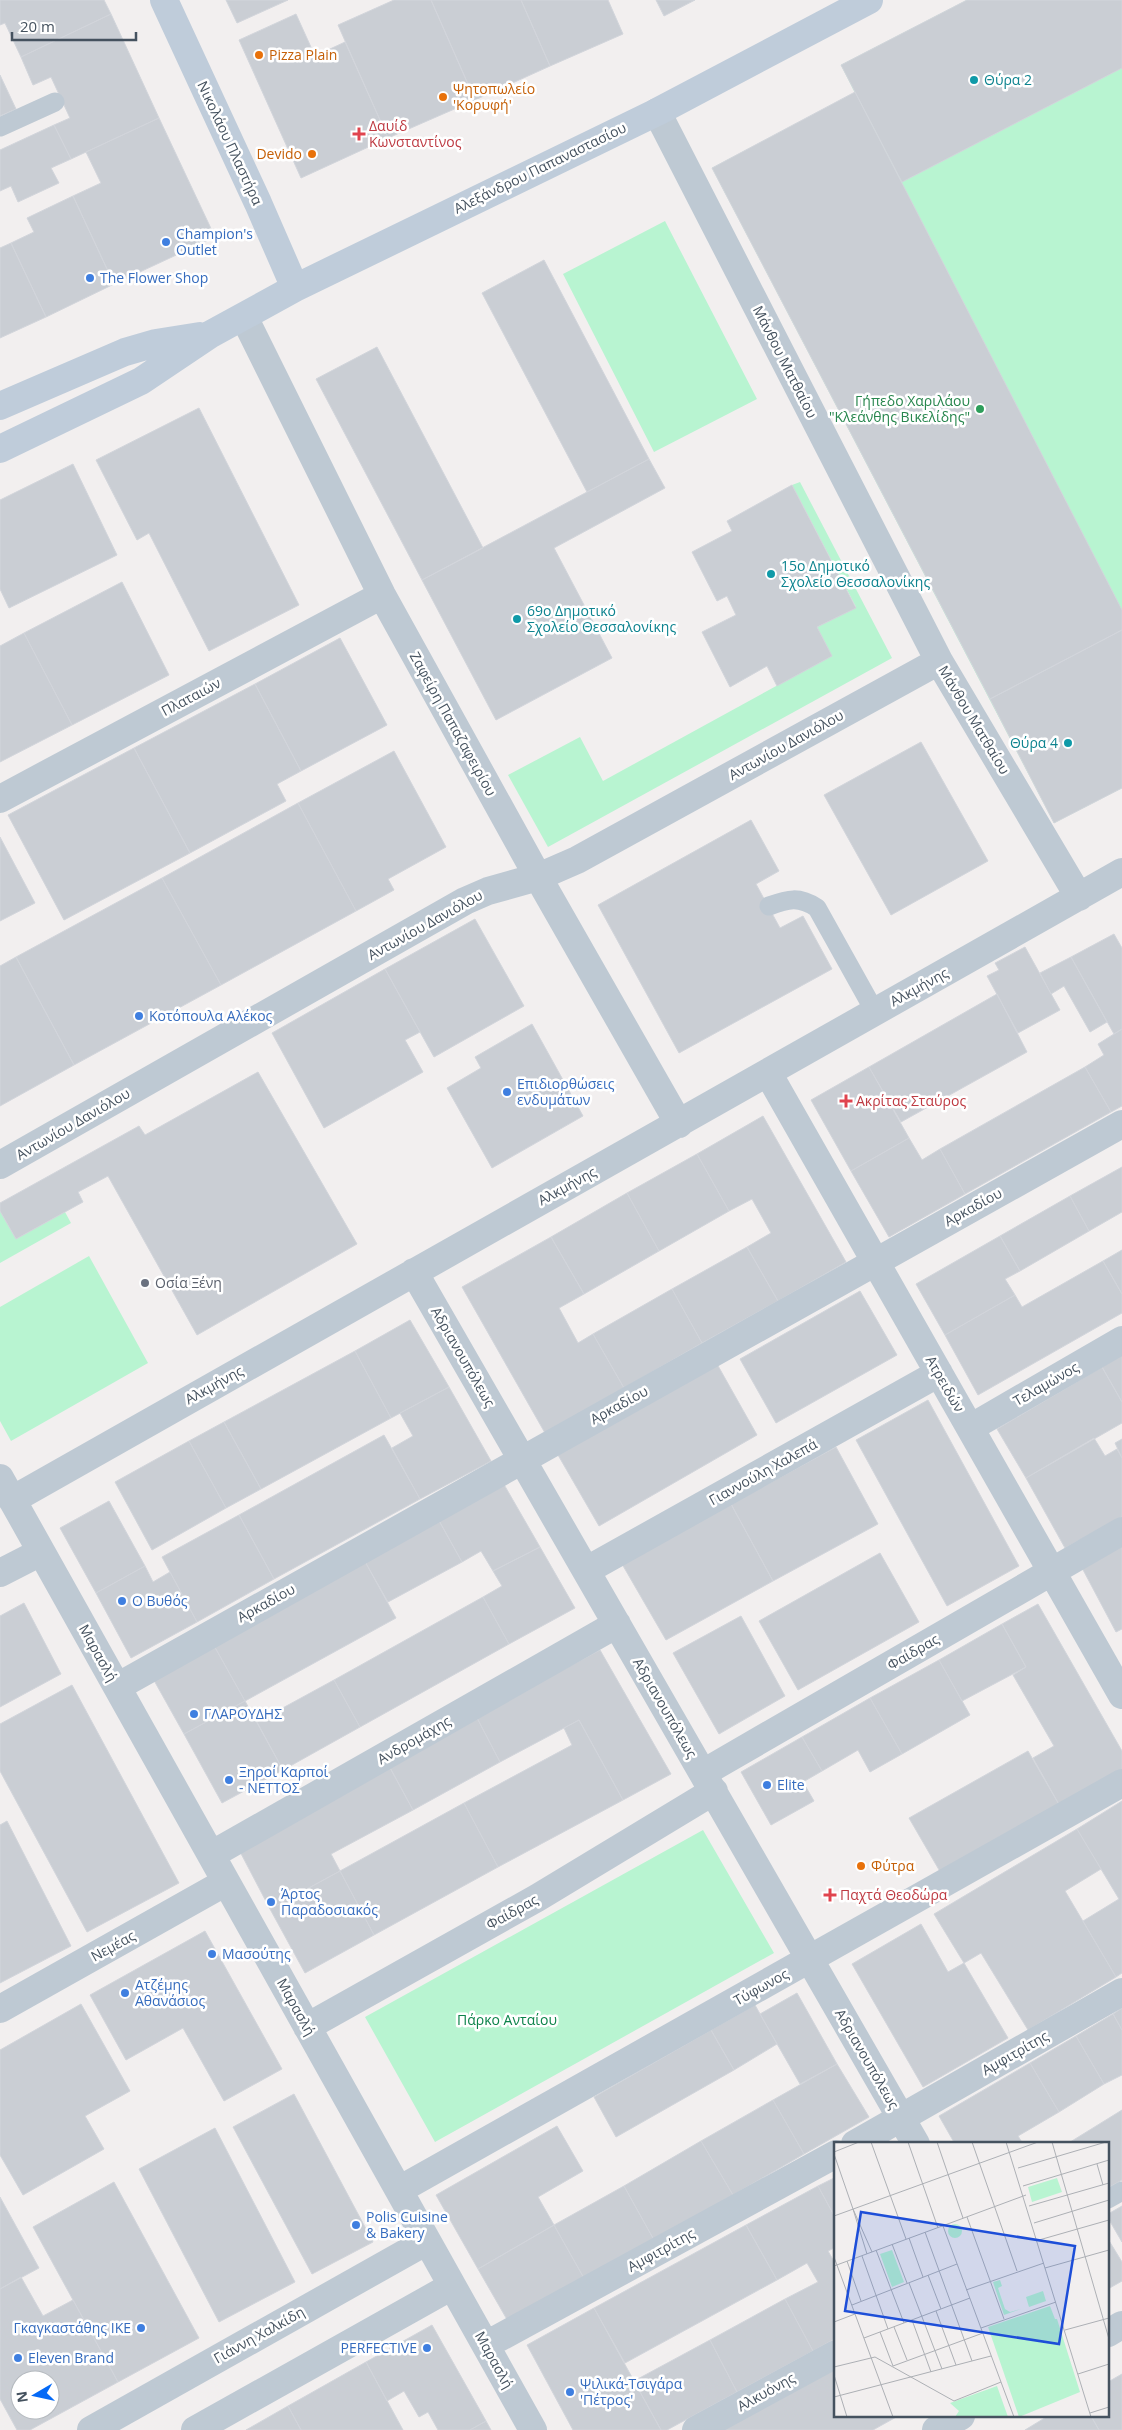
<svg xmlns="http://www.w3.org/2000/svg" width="1122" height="2430" font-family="'Open Sans',sans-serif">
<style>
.green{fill:#b8f4d1}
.building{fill:#caced4;stroke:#d2d5db;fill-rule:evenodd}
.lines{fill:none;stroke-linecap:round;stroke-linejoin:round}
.service{stroke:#bec9d3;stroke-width:19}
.minor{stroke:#bec9d3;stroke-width:28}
.secondary{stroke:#bfccda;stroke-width:28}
.food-dot{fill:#e8710a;stroke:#fff;stroke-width:2}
.culture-dot{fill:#0f9aa8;stroke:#fff;stroke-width:2}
.health-dot{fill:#e0444e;stroke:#fff;stroke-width:2}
.shop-dot{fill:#3f7fe0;stroke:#fff;stroke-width:2}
.leisure-dot{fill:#2e9e5b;stroke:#fff;stroke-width:2}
.worship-dot{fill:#6b7280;stroke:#fff;stroke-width:2}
.labels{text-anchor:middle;stroke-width:5;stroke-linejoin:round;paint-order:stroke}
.food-label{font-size:14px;fill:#c56008;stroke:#fff;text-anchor:start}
.culture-label{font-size:14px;fill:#0d838f;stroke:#fff;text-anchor:start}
.health-label{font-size:14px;fill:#be3a42;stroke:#fff;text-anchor:start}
.street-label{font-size:14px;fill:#45525f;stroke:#fff}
.shop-label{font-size:14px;fill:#366cbe;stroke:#fff;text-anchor:start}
.leisure-label{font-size:14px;fill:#27864d;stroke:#fff;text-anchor:end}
.worship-label{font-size:14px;fill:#5b616d;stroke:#fff;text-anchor:start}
.park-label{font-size:14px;fill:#0c834a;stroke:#fff}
.inset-road{fill:none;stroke:#adb0b5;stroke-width:1}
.view{fill:#1d4ed8;fill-opacity:0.15;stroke:#1d4ed8;stroke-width:2.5}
.inset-edge{fill:none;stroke:#45525f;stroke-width:2.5}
</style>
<rect width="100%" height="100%" fill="#f2efef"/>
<path class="green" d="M967,0H1122V788L1054,823L712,168L855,93L841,65Z
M665,221L757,399L654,452L563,274Z
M800,482L892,658L548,847L508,775L580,737L603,781L831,656L817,627L856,607L792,485Z
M0,1211L16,1239L65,1212L71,1223L0,1263Z
M89,1256L148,1363L11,1441L0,1421V1307Z
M703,1830L774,1953L435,2142L365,2017Z"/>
<path class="building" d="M0,0H104L111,14L21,57L5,23L0,25Z
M226,0H288L237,23Z
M394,0H431L475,100L388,138L338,25Z
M431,0H521L550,66L475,100Z
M521,0H608L623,34L550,66Z
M656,0H695L664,16Z
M967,0H1122V68L902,182L841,65Z
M111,14L159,118L71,159L54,125L70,118L51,77L33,85L21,57Z
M296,14L315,56L345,42L388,138L301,178L239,40Z
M0,75L16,109L0,116Z
M855,92L1122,610V630L990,699L712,168Z
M159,118L215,237L114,284L73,196L101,183L86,152Z
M54,125L71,159L51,168L59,183L18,202L11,186L0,191V150Z
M73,196L114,284L46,317L11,243L34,232L27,218Z
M11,243L46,317L0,338V248Z
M544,260L649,459L587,492L482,293Z
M377,347L483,548L422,580L316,379Z
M199,408L299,605L209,651L149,533L137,540L96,460Z
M649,459L665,488L554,548L612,658L496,720L422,580Z
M73,464L117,555L9,608L0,589V500Z
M792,485L856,608L817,627L832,656L777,686L767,666L730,687L702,632L736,615L727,596L717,601L692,552L732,531L727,521Z
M122,582L169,675L72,725L24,633Z
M1122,630V788L1054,823L990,699Z
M24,633L72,725L0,762V646Z
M340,638L387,725L301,771L255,684Z
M255,684L301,771L277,784L286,801L190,853L134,748Z
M921,742L988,861L891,915L824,795Z
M134,748L190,853L64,920L8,815Z
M394,751L446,847L388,879L394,890L356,911L298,803Z
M298,803L356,911L221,985L162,878Z
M751,820L779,871L756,884L780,928L803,916L832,969L679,1053L598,905Z
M0,837L35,903L0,921Z
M162,878L221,985L74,1065L16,957Z
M475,919L524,1006L434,1057L385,969Z
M1114,934L1122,948V1029L1114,1034L1071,957Z
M1025,947L1060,1010L1018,1033L987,976L999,970L995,963Z
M16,957L74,1065L0,1106V966Z
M1071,957L1107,1022L1090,1032L1064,986L1051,994L1040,973Z
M385,969L420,1032L405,1040L423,1072L324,1128L272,1033Z
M997,994L1027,1052L901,1122L869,1067Z
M532,1024L583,1116L492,1168L447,1088L481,1068L475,1057Z
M1122,1029V1106L1111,1112L1085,1067L1104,1055L1098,1044Z
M869,1067L909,1138L851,1171L811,1100Z
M1085,1067L1111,1112L965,1194L940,1149Z
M258,1072L357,1244L197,1335L108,1176L78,1192L83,1202L16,1239L0,1211V1203L139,1126L145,1135Z
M763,1116L846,1262L778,1301L747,1247L771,1233L752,1199L729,1211L697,1154Z
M909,1138L922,1160L940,1149L965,1194L889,1237L851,1171Z
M697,1154L729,1211L659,1251L627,1193Z
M1122,1167V1212L1089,1231L1070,1196Z
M627,1193L659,1251L584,1294L551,1237Z
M1070,1196L1089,1231L1020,1271L1000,1236Z
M1000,1236L1020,1271L1005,1279L1015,1295L945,1335L916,1284Z
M551,1237L584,1294L559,1308L578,1343L593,1334L624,1388L545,1433L462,1287Z
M747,1247L778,1301L702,1343L672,1289Z
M1122,1250V1294L1103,1261Z
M1103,1261L1122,1294V1313L978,1395L945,1335L1015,1295L1022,1307Z
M672,1289L702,1343L624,1388L593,1334Z
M860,1291L897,1355L776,1423L740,1359Z
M410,1320L449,1387L391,1418L355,1351Z
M355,1351L391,1418L261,1489L224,1422Z
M1122,1355V1402L1102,1367Z
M717,1364L757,1435L599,1526L558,1455Z
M1102,1367L1122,1402V1423L1026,1478L997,1429Z
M449,1387L491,1461L420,1499L392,1448L413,1436L400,1413Z
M928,1400L1019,1566L947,1606L856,1440Z
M224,1422L261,1489L226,1508L189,1441Z
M384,1435L420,1499L274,1579L239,1515Z
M1094,1438L1105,1456L1117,1449L1122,1458V1517L1065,1548L1026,1478Z
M1122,1439V1458L1115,1443Z
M189,1441L226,1508L152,1550L115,1482Z
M836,1447L878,1524L773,1581L731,1504Z
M502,1481L540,1547L493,1571L481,1551L462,1562L437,1517Z
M109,1501L145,1566L96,1593L60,1528Z
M731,1504L773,1581L666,1640L622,1564Z
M239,1515L274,1579L197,1622L162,1557Z
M437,1517L462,1562L388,1602L363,1558Z
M1122,1543V1629L1116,1632L1081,1566Z
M540,1547L575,1608L509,1644L483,1597L502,1586L493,1571Z
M880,1553L919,1622L798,1690L759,1621Z
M363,1558L396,1618L245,1701L212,1642Z
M145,1566L153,1582L170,1572L197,1622L131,1658L96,1593Z
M483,1597L509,1644L360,1727L334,1680Z
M24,1603L61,1674L0,1707V1616Z
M1038,1604L1122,1751V1773L1061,1808L1033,1758L1054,1746L1013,1675L1026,1667L1002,1624Z
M741,1616L785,1696L719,1734L673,1653Z
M1002,1624L1026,1667L962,1701L939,1660Z
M212,1642L245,1701L184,1734L151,1675Z
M600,1650L671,1774L623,1800L579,1720L500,1762L476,1716Z
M939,1660L970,1715L902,1754L870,1698Z
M334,1680L360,1727L283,1770L257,1722Z
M72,1685L179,1883L87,1932L0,1771V1724Z
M870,1698L902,1754L870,1772L858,1750L822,1771L802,1737Z
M245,1701L283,1770L222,1803L184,1734Z
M476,1716L500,1762L413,1810L388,1764Z
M579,1720L623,1800L498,1867L464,1803L572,1745L564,1728Z
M802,1737L822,1771L803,1782L814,1801L771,1825L741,1772Z
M1028,1751L1061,1808L942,1875L909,1818Z
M388,1764L413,1810L331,1854L340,1871L270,1909L237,1846Z
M1122,1801V1973L1116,1977L1083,1921L1119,1899L1077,1829Z
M464,1803L498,1867L374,1935L340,1871Z
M7,1821L71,1946L0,1983V1825Z
M1077,1829L1101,1869L1065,1891L1116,1977L1028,2030L981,1953L964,1963L934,1914Z
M340,1871L374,1935L305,1973L270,1909Z
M921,1924L948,1972L964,1963L1008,2038L923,2087L852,1964Z
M205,1931L282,2069L224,2101L183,2028L126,2060L90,1995Z
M797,1993L837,2064L800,2084L760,2014Z
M81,2004L130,2091L85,2116L104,2149L23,2195L0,2155V2050Z
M755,2005L777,2044L734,2070L711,2030Z
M1122,2008V2030L1113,2014Z
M1113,2014L1122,2030V2075L1104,2084L1076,2036Z
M711,2030L734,2070L616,2137L594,2097Z
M1076,2036L1104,2084L1059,2112L1030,2063Z
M1030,2063L1059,2112L1018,2136L1023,2144H955L939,2116Z
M837,2064L869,2117L804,2154L773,2100Z
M294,2094L373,2242L312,2274L233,2127Z
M773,2100L804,2154L733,2195L701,2141Z
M1122,2110V2180L1108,2188V2144H1067Z
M557,2126L583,2171L538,2197L554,2225L478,2269L436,2195Z
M215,2128L295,2282L219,2322L139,2169Z
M701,2141L733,2195L654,2240L624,2186Z
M836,2177V2219L818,2186Z
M114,2182L199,2338L118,2382L33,2227Z
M624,2186L654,2240L585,2280L554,2225Z
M818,2186L836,2219V2247L828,2251L836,2265V2338L813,2351L785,2299L818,2282L807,2263L777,2280L746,2225Z
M0,2197L39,2268L0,2289Z
M1122,2206V2242L1108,2218V2214Z
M554,2225L585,2280L509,2323L478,2269Z
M746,2225L777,2280L625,2363L594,2308Z
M1108,2239L1122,2262V2281L1108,2289Z
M21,2277L43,2316L73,2300L118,2382L30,2430H17L0,2399V2289ZM20,2380H50V2410H20Z
M785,2299L813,2351L737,2392L710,2340Z
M594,2308L634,2381L661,2430H573L527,2345Z
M432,2325L486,2421L470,2430H438L428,2412L419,2417L404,2391L387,2401L366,2362Z
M710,2340L737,2392L667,2430H661L634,2381Z
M366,2362L403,2430H301L288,2406Z
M836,2365V2416H898L873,2430H718Z
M1122,2374V2430H1099L1091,2416H1108V2382Z
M288,2406L301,2430H246Z
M1048,2416H1091L1099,2430H1025Z
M486,2421L491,2430H470Z"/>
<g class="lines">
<path class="service" d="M0,127L55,102
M769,906C788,899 799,896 817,908L875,1012
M1108,2199L1122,2191"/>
<path class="minor" d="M657,112L939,661L1079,897
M244,317L382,595L538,877L679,1124
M0,799L382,595
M768,1073L1122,1695
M0,1165L465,901L488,891L538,877L577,860L939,661
M414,1272L916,2144
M970,1428L1122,1340
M0,1478L533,2430
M12,1500L1122,872
M587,1570L939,1373
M0,1573L41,1552
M117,1687L1122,1124
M703,1773L1122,1531
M211,1855L617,1624
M0,2009L226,1882
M307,2027L537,1898L714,1791
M855,2144L1122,1992
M399,2190L1122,1783
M1108,2333L1122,2325
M486,2345L836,2154
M91,2430L427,2241
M195,2430L452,2286
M696,2430L836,2354
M936,2430L961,2416"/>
<path class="secondary" d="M164,0L258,203L295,288
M0,406L125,352L156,343L200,336
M0,449L141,381L211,334L295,288L657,112L869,0"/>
</g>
<g class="food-dot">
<circle cx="259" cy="55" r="5"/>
<circle cx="443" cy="97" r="5"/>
<circle cx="312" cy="154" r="5"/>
<circle cx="861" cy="1866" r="5"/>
</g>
<g class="culture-dot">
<circle cx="974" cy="80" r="5"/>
<circle cx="771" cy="574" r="5"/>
<circle cx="517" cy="619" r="5"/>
<circle cx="1068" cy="743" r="5"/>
</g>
<g class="health-dot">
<path d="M356.5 126.5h5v5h5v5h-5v5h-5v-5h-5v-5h5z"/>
<path d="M843.5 1093.5h5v5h5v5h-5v5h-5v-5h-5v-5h5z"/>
<path d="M827.5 1887.5h5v5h5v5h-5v5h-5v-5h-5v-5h5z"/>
</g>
<g class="shop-dot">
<circle cx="166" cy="242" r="5"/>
<circle cx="90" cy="278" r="5"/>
<circle cx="139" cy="1016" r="5"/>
<circle cx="507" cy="1092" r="5"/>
<circle cx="122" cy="1601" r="5"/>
<circle cx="194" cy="1714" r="5"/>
<circle cx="229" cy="1780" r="5"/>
<circle cx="767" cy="1785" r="5"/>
<circle cx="271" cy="1902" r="5"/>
<circle cx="212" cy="1954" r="5"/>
<circle cx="125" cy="1993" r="5"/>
<circle cx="356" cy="2225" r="5"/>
<circle cx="141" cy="2328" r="5"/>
<circle cx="427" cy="2348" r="5"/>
<circle cx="18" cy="2358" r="5"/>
<circle cx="570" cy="2392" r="5"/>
</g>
<circle class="leisure-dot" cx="980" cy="409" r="5"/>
<circle class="worship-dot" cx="145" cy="1283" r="5"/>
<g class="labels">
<g class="food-label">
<text x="269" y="60">Pizza Plain</text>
<text x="453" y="94">Ψητοπωλείο<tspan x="453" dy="16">'Κορυφή'</tspan></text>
<text x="302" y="159" text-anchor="end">Devido</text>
<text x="871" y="1871">Φύτρα</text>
</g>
<g class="culture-label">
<text x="984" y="85">Θύρα 2</text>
<text x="781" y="571">15ο Δημοτικό<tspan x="781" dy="16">Σχολείο Θεσσαλονίκης</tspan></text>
<text x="527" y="616">69ο Δημοτικό<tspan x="527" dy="16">Σχολείο Θεσσαλονίκης</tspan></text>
<text x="1058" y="748" text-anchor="end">Θύρα 4</text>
</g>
<g class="health-label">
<text x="369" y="131">Δαυίδ<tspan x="369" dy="16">Κωνσταντίνος</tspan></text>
<text x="856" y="1106">Ακρίτας Σταύρος</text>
<text x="840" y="1900">Παχτά Θεοδώρα</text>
</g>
<g class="street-label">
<text transform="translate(230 143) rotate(65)" y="5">Νικολάου Πλαστήρα</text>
<text transform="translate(540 168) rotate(-26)" y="5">Αλεξάνδρου Παπαναστασίου</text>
<text transform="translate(785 362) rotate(63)" y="5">Μάνθου Ματθαίου</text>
<text transform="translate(191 697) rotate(-28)" y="5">Πλαταιών</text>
<text transform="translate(974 720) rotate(59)" y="5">Μάνθου Ματθαίου</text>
<text transform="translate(453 724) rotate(61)" y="5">Ζαφείρη Παπαζαφειρίου</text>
<text transform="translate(786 745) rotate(-29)" y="5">Αντωνίου Δανιόλου</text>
<text transform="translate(425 925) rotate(-29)" y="5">Αντωνίου Δανιόλου</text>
<text transform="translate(919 987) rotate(-29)" y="5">Αλκμήνης</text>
<text transform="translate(73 1124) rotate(-30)" y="5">Αντωνίου Δανιόλου</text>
<text transform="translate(567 1186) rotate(-29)" y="5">Αλκμήνης</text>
<text transform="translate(973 1207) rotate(-29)" y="5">Αρκαδίου</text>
<text transform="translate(463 1357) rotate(60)" y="5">Αδριανουπόλεως</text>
<text transform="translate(945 1384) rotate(60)" y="5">Ατρειδών</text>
<text transform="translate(1046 1384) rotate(-30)" y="5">Τελαμώνος</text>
<text transform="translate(214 1385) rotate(-29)" y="5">Αλκμήνης</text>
<text transform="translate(619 1405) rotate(-29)" y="5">Αρκαδίου</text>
<text transform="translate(763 1472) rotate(-29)" y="5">Γιαννούλη Χαλεπά</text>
<text transform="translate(266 1603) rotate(-29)" y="5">Αρκαδίου</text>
<text transform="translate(913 1652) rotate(-30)" y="5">Φαίδρας</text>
<text transform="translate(98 1653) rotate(61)" y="5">Μαρασλή</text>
<text transform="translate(665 1708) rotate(60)" y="5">Αδριανουπόλεως</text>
<text transform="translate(414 1740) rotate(-30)" y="5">Ανδρομάχης</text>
<text transform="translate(512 1912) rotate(-29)" y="5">Φαίδρας</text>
<text transform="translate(113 1946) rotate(-29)" y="5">Νεμέας</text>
<text transform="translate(761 1987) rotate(-29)" y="5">Τύφωνος</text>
<text transform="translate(296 2007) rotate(61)" y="5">Μαρασλή</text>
<text transform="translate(1015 2053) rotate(-30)" y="5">Αμφιτρίτης</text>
<text transform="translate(867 2059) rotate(60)" y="5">Αδριανουπόλεως</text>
<text transform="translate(661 2250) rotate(-29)" y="5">Αμφιτρίτης</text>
<text transform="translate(259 2335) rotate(-29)" y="5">Γιάννη Χαλκίδη</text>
<text transform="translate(494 2360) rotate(61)" y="5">Μαρασλή</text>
<text transform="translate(766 2392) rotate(-29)" y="5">Αλκυόνης</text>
</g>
<g class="shop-label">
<text x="176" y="239">Champion's<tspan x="176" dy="16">Outlet</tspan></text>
<text x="100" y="283">The Flower Shop</text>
<text x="149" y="1021">Κοτόπουλα Αλέκος</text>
<text x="517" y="1089">Επιδιορθώσεις<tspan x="517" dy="16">ενδυμάτων</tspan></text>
<text x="132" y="1606">Ο Βυθός</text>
<text x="204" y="1719">ΓΛΑΡΟΥΔΗΣ</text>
<text x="239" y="1777">Ξηροί Καρποί<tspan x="239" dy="16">- ΝΕΤΤΟΣ</tspan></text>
<text x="777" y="1790">Elite</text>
<text x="281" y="1899">Άρτος<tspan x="281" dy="16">Παραδοσιακός</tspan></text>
<text x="222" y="1959">Μασούτης</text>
<text x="135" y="1990">Ατζέμης<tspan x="135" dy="16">Αθανάσιος</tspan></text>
<text x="366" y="2222">Polis Cuisine<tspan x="366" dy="16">&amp; Bakery</tspan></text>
<text x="131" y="2333" text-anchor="end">Γκαγκαστάθης ΙΚΕ</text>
<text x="417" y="2353" text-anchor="end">PERFECTIVE</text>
<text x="28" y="2363">Eleven Brand</text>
<text x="580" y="2389">Ψιλικά-Τσιγάρα<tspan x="580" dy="16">'Πέτρος'</tspan></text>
</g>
<g class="leisure-label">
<text x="970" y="406">Γήπεδο Χαριλάου<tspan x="970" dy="16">"Κλεάνθης Βικελίδης"</tspan></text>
</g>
<g class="worship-label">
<text x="155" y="1288">Οσία Ξένη</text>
</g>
<g class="park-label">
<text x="507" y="2025">Πάρκο Ανταίου</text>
</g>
</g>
<g transform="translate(834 2142)">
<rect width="275" height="275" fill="#f2efef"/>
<path d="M223,36L228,50L198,60L194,45ZM114 89a7 7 0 1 1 14 0a7 7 0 1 1-14 0ZM58,108L70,140L58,145L46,112ZM166,138L168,144L164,146L171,167L176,170L187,167L170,173L159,140ZM209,149L212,159L195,165L192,155ZM216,164L221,177H223L246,250L185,275L154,185ZM163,244L174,275H121L125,269L116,261Z" fill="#b8f4d1"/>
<path class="inset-road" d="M37,0L72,97M74,0L104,86M103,0L129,76M138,0L183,129M172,0L257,275M218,0L275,197M0,10L25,0M0,12L19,67M263,22L269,43M184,26L272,0M189,44L275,18M195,64L275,41M0,74L204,0M133,75L170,177M200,81L275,58M109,84L180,275M91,90L138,219M75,96L89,135M205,98L275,78M58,102L73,141M42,108L70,181M33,112L19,67L38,110M28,114L54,187M0,115L59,275M13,119L27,159M0,124L192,53M211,126L275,108M94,133L107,167M75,141L108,227M132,148L210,121M18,163L123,122M102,169L122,223M78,178L97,230M0,180L21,172M60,185L73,218M147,186L222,160M231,188L275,176M46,190L59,224L149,191M30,196L136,156M0,225L41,215L120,259L167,240M244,232L275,222M0,233L13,275M0,255L157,214M256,271L275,265"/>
<path class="view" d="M27,70L241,104L225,202L11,169Z"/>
<rect width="275" height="275" class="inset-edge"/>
</g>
<g transform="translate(35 2395) rotate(261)"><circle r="24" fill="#ffffff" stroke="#b5babf"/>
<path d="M0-4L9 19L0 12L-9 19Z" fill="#0469f6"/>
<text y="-8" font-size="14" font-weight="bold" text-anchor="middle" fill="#45525f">N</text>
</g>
<path d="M12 32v8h124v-8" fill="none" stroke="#45525f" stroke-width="2.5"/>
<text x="20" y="32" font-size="15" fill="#45525f" stroke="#ffffff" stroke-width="4" paint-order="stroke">20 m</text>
</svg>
